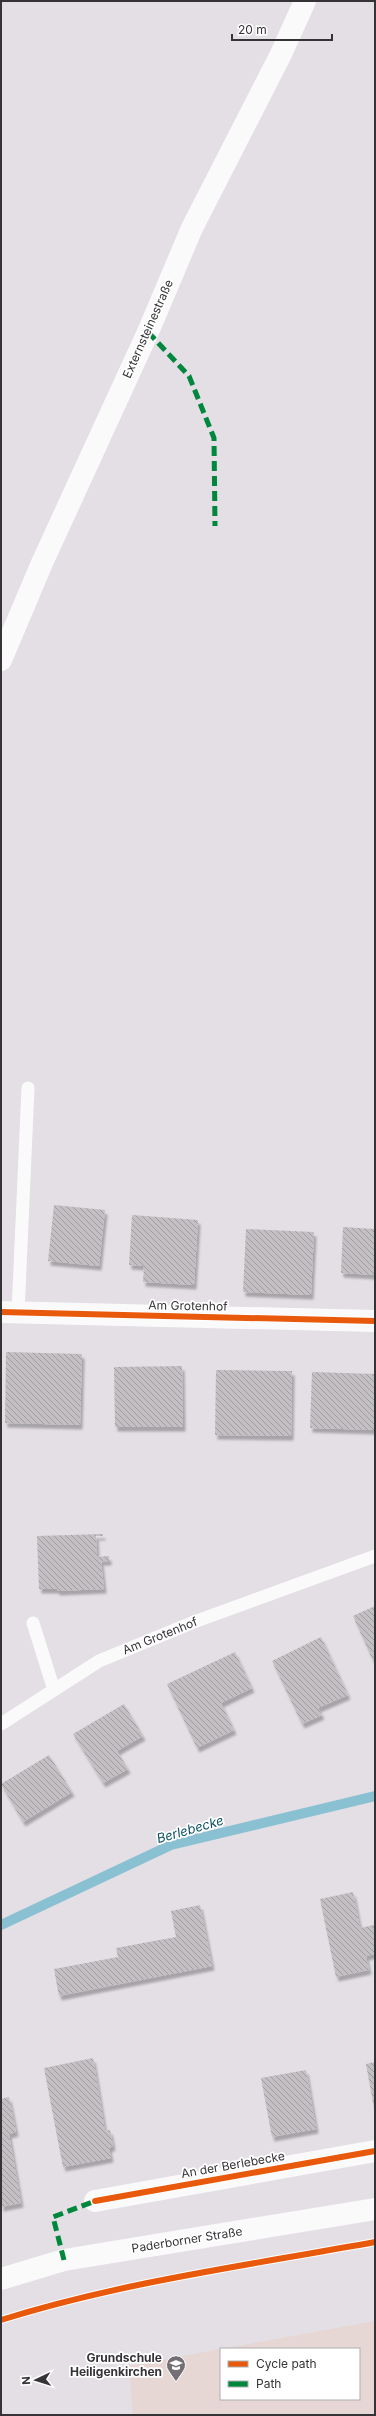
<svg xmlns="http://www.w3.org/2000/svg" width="376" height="2416" font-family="Inter,sans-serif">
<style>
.education{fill:#e6d7d4}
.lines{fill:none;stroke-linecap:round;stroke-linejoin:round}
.stream{stroke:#8ac1d2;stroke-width:10}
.building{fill:url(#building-back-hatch);filter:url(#shadow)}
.lane{stroke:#fbfafb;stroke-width:13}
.street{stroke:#fbfafb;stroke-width:22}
.secondary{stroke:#fbfafb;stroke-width:22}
.quiet{stroke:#00873e;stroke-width:5;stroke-dasharray:10 5;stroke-linecap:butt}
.cycleway-casing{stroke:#fff;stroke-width:8}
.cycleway{stroke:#e8590c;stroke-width:6}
.labels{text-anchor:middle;stroke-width:3.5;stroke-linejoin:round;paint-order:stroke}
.street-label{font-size:12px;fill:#363337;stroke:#fff}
.poi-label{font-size:12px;font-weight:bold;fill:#363337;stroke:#fff;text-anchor:end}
.water-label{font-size:13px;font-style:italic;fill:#085160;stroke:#fff}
</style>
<defs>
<pattern id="building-back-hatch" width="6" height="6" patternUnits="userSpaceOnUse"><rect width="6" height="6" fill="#c3bfc3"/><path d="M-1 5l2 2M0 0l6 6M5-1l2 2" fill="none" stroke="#9f9c9f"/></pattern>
<filter id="shadow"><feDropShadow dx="2.5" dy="4.5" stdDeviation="1" flood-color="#0004"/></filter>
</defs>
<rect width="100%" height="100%" fill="#e3dfe5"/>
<path class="education" d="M375,2321V2415H133L129,2366L221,2349V2399H359V2349H221Z"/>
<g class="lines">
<path class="stream" d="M1,1925L171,1845L375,1796"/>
</g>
<path class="building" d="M54,1205L105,1210L99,1266L48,1261Z
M132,1215L198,1220L194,1285L143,1282L144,1266L129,1265Z
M343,1227L375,1229V1275L341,1273Z
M246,1229L314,1232L311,1295L243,1292Z
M6,1352L82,1354L80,1425L5,1423Z
M182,1366L183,1427H115L114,1367Z
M216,1370L292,1371L291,1436L215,1435Z
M312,1372L375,1374V1430L310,1428Z
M103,1534V1536H96L97,1557L109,1556V1561H101L104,1589L57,1591V1589H39L37,1536Z
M375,1606V1665L353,1616Z
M321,1637L348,1695L318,1708L322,1715L302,1724L272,1661Z
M235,1652L252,1688L221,1703L234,1730L197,1748L167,1684Z
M124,1704L143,1736L117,1751L128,1769L103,1783L73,1734Z
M49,1755L72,1792L23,1822L1,1784Z
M353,1892L360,1928L374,1925L375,1954L366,1956L369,1970L336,1977L320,1899Z
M200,1905L212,1966L59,1996L54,1969L118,1957L116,1948L176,1937L171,1911Z
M93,2058L105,2131L110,2130L113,2146L109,2148L111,2158L63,2167L44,2068Z
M375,2062V2108H374L366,2064Z
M306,2070L316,2129L272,2137L261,2078Z
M9,2097L16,2132L9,2134L21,2203L1,2207V2099Z"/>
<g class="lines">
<path class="lane" d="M18,1313L28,1088
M33,1623L54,1690
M1,1724L99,1661L194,1622L375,1556"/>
<path class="street" d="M1,1312L375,1321
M95,2201L375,2151"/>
<path class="secondary" d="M1,660L42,563L148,332L192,228L281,54L305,1
M1,2279L64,2260L375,2209"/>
<path class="quiet" d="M148,332L189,376L214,438L215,526
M64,2260L53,2217L95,2201"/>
<g class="cycleway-casing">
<path id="cycleway" d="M1,1312L375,1321
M95,2201L375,2151
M1,2320C122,2282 250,2265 375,2242"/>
</g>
<use href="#cycleway" class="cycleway"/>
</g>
<defs>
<g id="school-pin" transform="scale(1)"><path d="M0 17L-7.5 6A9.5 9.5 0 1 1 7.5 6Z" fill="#736f74" stroke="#fff"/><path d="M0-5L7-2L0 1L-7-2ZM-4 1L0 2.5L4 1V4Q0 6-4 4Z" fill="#fff"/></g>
</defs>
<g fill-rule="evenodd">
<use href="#school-pin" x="176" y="2365"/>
</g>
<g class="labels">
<g class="street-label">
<text transform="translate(148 329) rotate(-66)" y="4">Externsteinestraße</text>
<text transform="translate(188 1306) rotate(1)" y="4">Am Grotenhof</text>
<text transform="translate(160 1636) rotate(-22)" y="4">Am Grotenhof</text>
<text transform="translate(233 2165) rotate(-10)" y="4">An der Berlebecke</text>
<text transform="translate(187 2240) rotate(-9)" y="4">Paderborner Straße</text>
</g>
<g class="poi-label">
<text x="162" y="2362">Grundschule<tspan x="162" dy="14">Heiligenkirchen</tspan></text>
</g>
<g class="water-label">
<text transform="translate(190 1829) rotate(-16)" y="5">Berlebecke</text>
</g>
</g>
<rect width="376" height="2416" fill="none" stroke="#363337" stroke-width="4"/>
<rect x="220" y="2348" width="140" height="52" fill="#ffffff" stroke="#afadaf"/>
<rect x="228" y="2361" width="20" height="6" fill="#e8590c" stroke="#afadaf"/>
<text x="256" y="2368" font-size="12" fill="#363337">Cycle path</text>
<rect x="228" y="2381" width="20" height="6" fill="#00873e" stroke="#afadaf"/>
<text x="256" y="2388" font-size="12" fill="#363337">Path</text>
<g transform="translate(36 2380) rotate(266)" stroke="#ffffff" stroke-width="3" paint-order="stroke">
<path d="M0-3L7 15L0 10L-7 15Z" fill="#363337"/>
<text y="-6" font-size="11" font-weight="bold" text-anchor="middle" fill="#363337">N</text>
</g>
<path d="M232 34v6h100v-6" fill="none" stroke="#363337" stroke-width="2"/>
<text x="238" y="34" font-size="12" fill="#363337" stroke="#ffffff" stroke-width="3" paint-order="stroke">20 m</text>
</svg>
